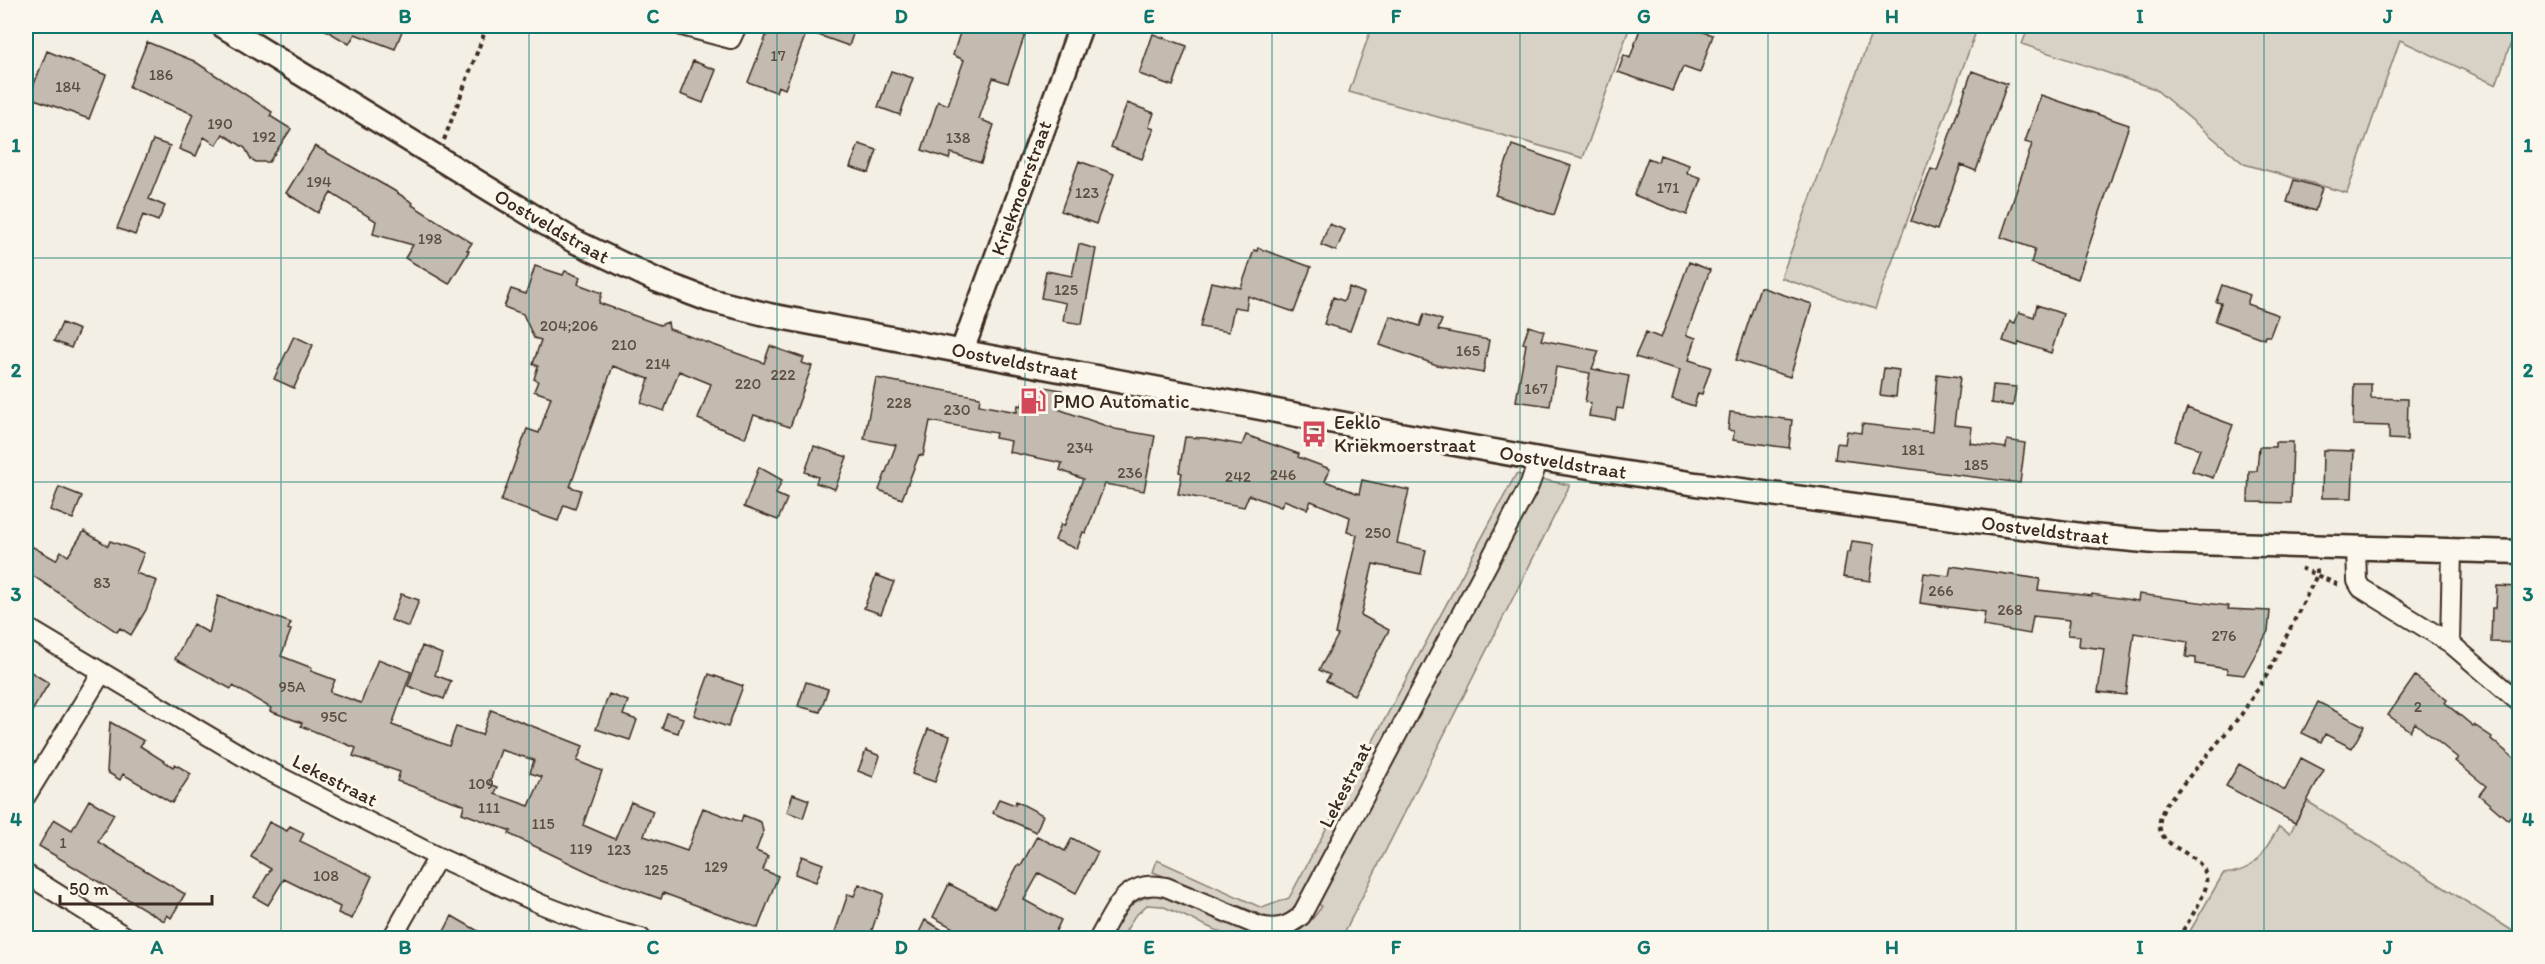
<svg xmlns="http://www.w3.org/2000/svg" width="2545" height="964" font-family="Itim,sans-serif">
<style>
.green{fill:#d8d1c6;stroke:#8a7e72;stroke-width:1.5}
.building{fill:#c3bbb0;stroke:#3b2a1e;stroke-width:1.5;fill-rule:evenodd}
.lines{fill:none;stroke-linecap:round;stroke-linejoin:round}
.minor-casing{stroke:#3b2a1e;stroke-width:22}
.tertiary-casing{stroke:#3b2a1e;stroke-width:27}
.path{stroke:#3b2a1e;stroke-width:4;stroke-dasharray:4.5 4.5;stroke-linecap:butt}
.minor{stroke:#fbf7ec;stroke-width:18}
.tertiary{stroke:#fbf7ec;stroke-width:22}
.grid{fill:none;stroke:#0f766e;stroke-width:1.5;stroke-opacity:0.55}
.labels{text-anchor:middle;stroke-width:6;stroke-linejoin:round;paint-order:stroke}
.number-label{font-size:16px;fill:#5d4e42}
.street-label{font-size:20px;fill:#3b2a1e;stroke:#fbf7ec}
.poi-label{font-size:20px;fill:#3b2a1e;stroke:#fbf7ec;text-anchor:start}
.neatline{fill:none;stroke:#0f766e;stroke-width:2}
.grid-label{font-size:20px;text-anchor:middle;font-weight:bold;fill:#0f766e}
</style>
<rect width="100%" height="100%" fill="#f3efe4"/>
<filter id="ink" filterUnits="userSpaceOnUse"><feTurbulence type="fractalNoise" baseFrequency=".0167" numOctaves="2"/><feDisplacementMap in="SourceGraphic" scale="12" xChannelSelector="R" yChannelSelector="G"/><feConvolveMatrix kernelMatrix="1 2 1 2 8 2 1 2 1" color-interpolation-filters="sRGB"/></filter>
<g filter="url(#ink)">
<path class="green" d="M1372,26H1630L1583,158L1349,92Z
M1874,26H1978L1875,309L1781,278Z
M2029,26H2517L2496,85L2400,40L2347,193L2244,164L2155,89L2022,44Z
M1516,474L1570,485L1344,933L1339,938H1284C1302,932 1311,922 1322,906L1306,899C1298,912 1287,917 1272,919L1153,872L1157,860L1262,908L1289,898Z
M2307,801L2519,935V938H2186L2223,874C2258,871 2262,853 2279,827L2290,833Z
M1161,894L1276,938H1233L1162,906L1147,905L1134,917L1122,938H1108C1125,911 1127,899 1161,894Z"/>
<path class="building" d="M319,26H404L395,49L355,34L349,44Z
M770,26H841L854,31L849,46L807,31L785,89L778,86L776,92L748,82Z
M962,26H1028L1008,83L993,78L979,119L994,125L981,163L951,153L949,159L922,150L938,101L948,105L964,60L953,55Z
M1641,26H1695L1694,29L1713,35L1700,73L1683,67L1673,91L1618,72L1624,55L1630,58Z
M1153,34L1187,46L1173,86L1139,74Z
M147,42L194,61L272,112L270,116L291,129L269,162H256L251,159L245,148L223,134L216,145L204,137L196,156L179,149L193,114L129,87Z
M47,51L106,75L89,119L29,97Z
M693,61L716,70L703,103L680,94Z
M891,71L913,78L900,115L878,107Z
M1972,71L2007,84L1976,171L1961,165L1937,230L1911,221L1931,169L1937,171Z
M2041,95L2129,125L2078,279L2031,263L2035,249L2001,237L2032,144L2025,142Z
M1127,103L1154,113L1149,127L1154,129L1142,159L1111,147Z
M153,140L170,146L149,199L165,206L158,221L143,215L135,235L117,228Z
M859,144L877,150L869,173L850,167Z
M1512,145L1571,166L1554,215L1495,195Z
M315,146L393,190L413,203L412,205L472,243L467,250L469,251L449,284L405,258L413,245L373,234L376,221L331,193L318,213L286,193Z
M1660,155L1689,165L1687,173L1701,178L1687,215L1634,195L1648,158L1658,162Z
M1079,161L1114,174L1096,224L1061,211Z
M2294,180L2322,188L2315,211L2287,202Z
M1329,224L1345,230L1336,251L1321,245Z
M1079,244L1096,249L1082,324L1063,321L1066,303L1041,298L1046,271L1072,276Z
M1258,248L1311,267L1294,312L1248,296L1246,309L1234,307L1229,332L1200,327L1211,282L1241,288L1254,250L1257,251Z
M1689,262L1710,270L1686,335L1696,338L1689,360L1711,367L1702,394L1698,393L1694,406L1672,399L1680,370L1635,357L1646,332L1661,338Z
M535,266L563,275L565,271L580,277L578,284L602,293L599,303L660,325L668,322L669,329L764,363L770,346L804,358L802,363L812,366L790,427L754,415L745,438L698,419L711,384L679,371L664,411L641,403L649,379L613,366L570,487L581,490L575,509L564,505L558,521L501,501L527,429L539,433L551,397L534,391L538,381L534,379L538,366L533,364L541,340L534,338L523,314L504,307L511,289L526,294Z
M2222,285L2250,295L2247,304L2278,315L2270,336H2265L2264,339L2215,321L2221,303L2216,302Z
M1349,287L1364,293L1350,331L1324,324L1333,297L1344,301Z
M1760,287L1812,304L1790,377L1736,360Z
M2037,305L2063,314L2051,353L2019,342L2018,346L2003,341L2010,321L2015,323L2019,312L2034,317Z
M1424,314L1442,320L1438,330L1489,340L1483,373L1437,365L1380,345L1390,316L1420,326Z
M62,323L79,330L71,348L54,341Z
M1529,326L1544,331L1541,340L1599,351L1592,369L1629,376L1623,409L1617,408L1615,420L1589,416L1591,403L1585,402L1590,373L1556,367L1550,406L1516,401L1526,344L1523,343Z
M294,336L313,345L294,388L274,379Z
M1884,368L1899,370L1896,397L1880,395Z
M1937,374L1960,377L1954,425L1972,427L1970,443L2006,448L2007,440L2025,443L2020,483L1835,459L1837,443L1845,444L1847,431L1861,433L1862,424L1932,432Z
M876,378L980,397L979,405L1017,412L1018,405L1022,406L1027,384L1062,390L1058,409L1115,429L1155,436L1144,491L1105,484L1086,533L1083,532L1077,549L1055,540L1061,524L1064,526L1083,479L1060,470L1062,463L1009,452L1011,441L995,438L996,433L930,421L923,456L919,455L902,499L879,490L896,445L864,439Z
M2354,384H2371V398L2408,399L2407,440L2389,439V426L2353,425Z
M1993,385L2016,387L2013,406L1991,403Z
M2187,408L2233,425L2213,478L2192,471L2200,449L2175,441Z
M1730,412L1792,420L1789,448L1733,440L1734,431L1728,430Z
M1246,435L1299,454L1298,457L1330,469L1325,481L1359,494L1362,480L1409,490L1397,543L1426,550L1421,574L1373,564L1361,615L1389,630L1354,695L1326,681L1330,675L1319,670L1338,635L1335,634L1357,535L1347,532L1350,517L1311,501L1307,509L1284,500L1281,507L1249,495L1244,507L1178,494L1182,473L1179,472L1185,437L1205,438L1242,445Z
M2275,442H2293L2291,503L2248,502L2249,471H2257L2259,447H2275Z
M814,446L847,457L835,489L816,483L818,477L805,472Z
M2323,450L2354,451L2352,498H2322Z
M759,467L782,480L776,494L787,499L778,520L744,507Z
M59,487L82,496L73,519L50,510Z
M84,531L108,546L110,541L144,553L136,573L157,581L146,610L131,635L120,628L117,632L26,571V543L56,560L61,551L68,556Z
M1852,541L1875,544L1870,581L1843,577L1847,552H1850Z
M1951,566L2040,579L2038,590L2092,596V594L2138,601L2139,594L2229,606L2228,609L2270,611L2268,631L2244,675L2227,673V669L2196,664V658L2186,657L2188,642L2134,633L2126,695L2098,692L2104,649L2079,646L2080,636L2068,635L2070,620L2033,616L2030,634L1983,626L1985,612L1920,603L1924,573L1949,576Z
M876,575L894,582L881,614L864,608Z
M2497,586L2520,587V643L2491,642L2492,608H2496Z
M401,594L419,600L409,627L391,620Z
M218,596L291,623L288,629L291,630L281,656L312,668L311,671L335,680L330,692L361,703L378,659L411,672L392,725L449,746L456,727L482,735L491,710L583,746L577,761L602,771L583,825L615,839L631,802L653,811L644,836L687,851L703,808L741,822L743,815L761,822L763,832L756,851L768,856L763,870L778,876L758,928L663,893L661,899L597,876L509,834L511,831L462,813L464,805L397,781L400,772L353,756L356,748L301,726L302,723L270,711L271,708L233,686L231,689L175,659L193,624L209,633ZM501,750L534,760L530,773L542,777L529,806L495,794L498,787L489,784Z
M422,646L442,654L435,675L451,681L444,699L408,686Z
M26,669L49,683L26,721Z
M709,674L743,686L728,727L694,715Z
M2415,676L2447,700L2445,703L2473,726L2474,725L2492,737L2491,739L2520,763V805L2508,820L2479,795L2486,786L2455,761L2458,758L2415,723L2410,731L2388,715Z
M806,682L828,689L820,712L798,706Z
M609,694L628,701L623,715L637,720L630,740L596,729Z
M2318,702L2364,726L2352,748L2325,734L2321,742L2302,733Z
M667,713L683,718L678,733L662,728Z
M110,722L144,741L140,746L173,767L175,764L191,774L172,803L123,774L120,780L107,772Z
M928,729L950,736L935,782L912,774Z
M866,750L880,756L873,777L858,771Z
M2301,758L2324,770L2295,823L2226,786L2239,764L2285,790Z
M793,794L809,800L803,818L787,812Z
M999,799L1015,805L1016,801L1043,815L1036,832L993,813Z
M89,800L114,814L98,842L185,894L171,918L167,915L164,921L39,846L54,819L72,830Z
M269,822L287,831L290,826L304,833L300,841L372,876L352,919L338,913L340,907L284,879L268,905L254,897L271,869L251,857Z
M1037,836L1065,851L1072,838L1098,852L1076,893L1039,873L1024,900L1061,920L1052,939H973L933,917L949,884L995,908L1018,865L1021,866Z
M802,856L823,864L816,882L795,874Z
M859,884L884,894L869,939H844L834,935L848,894L854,896Z
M452,916L492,939H440Z
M925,920L958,939H916Z"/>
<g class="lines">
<g class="minor-casing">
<path id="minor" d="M682,26L731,39L737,26
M2356,547L2357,581L2361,588L2450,643L2520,703
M26,627L259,766L438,857L543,905L600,927L641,938
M2450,643L2452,550
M26,796L101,674
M26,874L128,938
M392,938L438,857
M1099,938C1116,908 1126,878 1166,887L1259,926C1276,930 1288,927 1301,916L1529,486L1539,459"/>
</g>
<g class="tertiary-casing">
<path id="tertiary" d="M223,26L574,241L656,280L709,300L769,315L1377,430L1539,459L1696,484L2081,535L2155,542L2520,552
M962,351L1081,26"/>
</g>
<path class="path" d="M444,140L487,26
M2301,568L2341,586
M2178,938C2185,927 2205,897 2206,885C2212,844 2136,855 2167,803L2241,715L2268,673L2317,575V565"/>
<use href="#minor" class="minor"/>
<use href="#tertiary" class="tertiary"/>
</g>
</g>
<path class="grid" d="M281,26V938M529,26V938M777,26V938M1025,26V938M1272,26V938M1520,26V938M1768,26V938M2016,26V938M2264,26V938M26,258H2520M26,482H2520M26,706H2520"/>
<defs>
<g id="fuel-bare" transform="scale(2.07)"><path d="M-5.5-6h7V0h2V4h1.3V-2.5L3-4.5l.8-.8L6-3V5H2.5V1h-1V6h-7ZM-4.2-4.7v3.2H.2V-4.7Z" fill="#d1495b" stroke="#fbf7ec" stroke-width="2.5" paint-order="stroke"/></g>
<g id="bus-bare" transform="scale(2.07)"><path d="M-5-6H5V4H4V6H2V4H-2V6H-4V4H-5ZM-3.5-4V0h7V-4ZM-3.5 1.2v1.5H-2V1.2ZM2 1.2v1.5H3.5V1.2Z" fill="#d1495b" stroke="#fbf7ec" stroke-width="2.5" paint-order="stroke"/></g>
</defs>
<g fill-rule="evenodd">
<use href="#fuel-bare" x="1033" y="401"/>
<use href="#bus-bare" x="1314" y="434"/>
</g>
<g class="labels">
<g class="number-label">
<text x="778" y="61">17</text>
<text x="161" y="80">186</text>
<text x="68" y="92">184</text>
<text x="220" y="129">190</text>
<text x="264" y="142">192</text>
<text x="958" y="143">138</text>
<text x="319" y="187">194</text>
<text x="1668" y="193">171</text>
<text x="1087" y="198">123</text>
<text x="430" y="244">198</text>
<text x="1066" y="295">125</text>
<text x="569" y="331">204;206</text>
<text x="624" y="350">210</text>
<text x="1468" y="356">165</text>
<text x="658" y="369">214</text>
<text x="783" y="380">222</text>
<text x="748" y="389">220</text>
<text x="1536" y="394">167</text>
<text x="899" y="408">228</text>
<text x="957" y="415">230</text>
<text x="1080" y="453">234</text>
<text x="1913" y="455">181</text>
<text x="1976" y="470">185</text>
<text x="1130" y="478">236</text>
<text x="1283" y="480">246</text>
<text x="1238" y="482">242</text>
<text x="1378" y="538">250</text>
<text x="102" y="588">83</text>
<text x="1941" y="596">266</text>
<text x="2010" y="615">268</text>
<text x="2224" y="641">276</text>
<text x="292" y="692">95A</text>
<text x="2418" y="712">2</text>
<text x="334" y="722">95C</text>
<text x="481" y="789">109</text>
<text x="489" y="813">111</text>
<text x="543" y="829">115</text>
<text x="63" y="848">1</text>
<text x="581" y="854">119</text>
<text x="619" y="855">123</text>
<text x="716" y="872">129</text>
<text x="656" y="875">125</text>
<text x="326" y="881">108</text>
</g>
<g class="street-label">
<text transform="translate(1021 188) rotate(-70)" y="7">Kriekmoerstraat</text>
<text transform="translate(552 226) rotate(30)" y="7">Oostveldstraat</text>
<text transform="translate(1015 361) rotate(11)" y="7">Oostveldstraat</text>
<text transform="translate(1563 462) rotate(9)" y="7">Oostveldstraat</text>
<text transform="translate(2045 530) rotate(7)" y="7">Oostveldstraat</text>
<text transform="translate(335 780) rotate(27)" y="7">Lekestraat</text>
<text transform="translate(1345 785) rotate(-63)" y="7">Lekestraat</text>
</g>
<g class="poi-label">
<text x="1053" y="408">PMO Automatic</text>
<text x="1334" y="429">Eeklo<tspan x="1334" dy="23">Kriekmoerstraat</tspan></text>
</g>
</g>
<rect width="2545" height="964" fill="none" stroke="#fbf7ec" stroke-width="66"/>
<path d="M60 895v9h152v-9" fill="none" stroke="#3b2a1e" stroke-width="3"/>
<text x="69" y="895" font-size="18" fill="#3b2a1e" stroke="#fbf7ec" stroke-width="4.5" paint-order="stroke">50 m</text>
<rect x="33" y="33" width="2479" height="898" class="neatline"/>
<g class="grid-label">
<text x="157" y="23">A</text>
<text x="405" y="23">B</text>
<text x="653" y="23">C</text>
<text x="901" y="23">D</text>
<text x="1149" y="23">E</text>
<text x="1396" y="23">F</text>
<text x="1644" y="23">G</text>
<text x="1892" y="23">H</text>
<text x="2140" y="23">I</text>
<text x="2388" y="23">J</text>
<text x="16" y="152">1</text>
<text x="2528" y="152">1</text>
<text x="16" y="377">2</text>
<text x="2528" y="377">2</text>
<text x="16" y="601">3</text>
<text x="2528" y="601">3</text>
<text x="16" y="826">4</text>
<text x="2528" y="826">4</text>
<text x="157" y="954">A</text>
<text x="405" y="954">B</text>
<text x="653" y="954">C</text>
<text x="901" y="954">D</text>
<text x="1149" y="954">E</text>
<text x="1396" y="954">F</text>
<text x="1644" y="954">G</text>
<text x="1892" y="954">H</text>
<text x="2140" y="954">I</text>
<text x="2388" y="954">J</text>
</g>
</svg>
